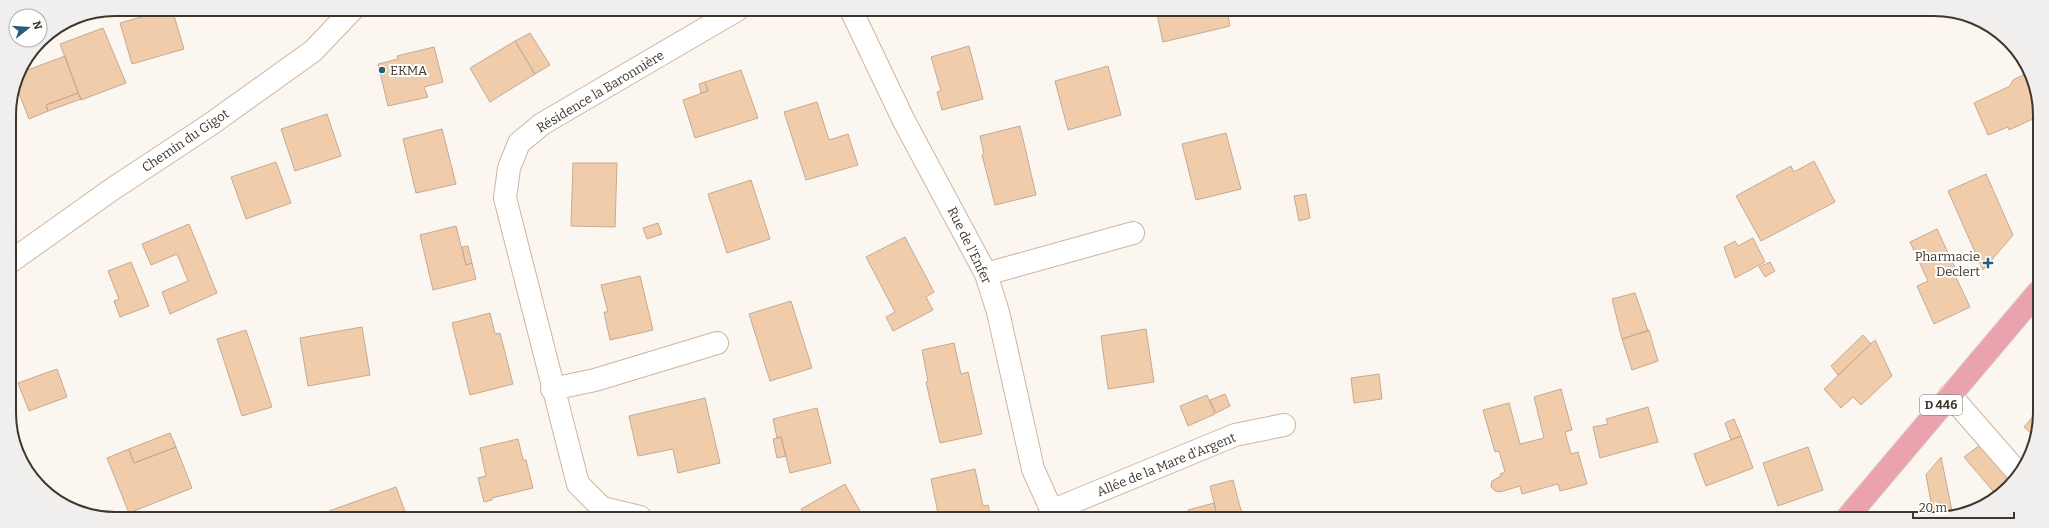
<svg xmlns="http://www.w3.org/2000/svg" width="2049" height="528" font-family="Bitter,serif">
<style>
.building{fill:#f0ccab;stroke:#c5aa91}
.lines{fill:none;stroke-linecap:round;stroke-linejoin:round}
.minor-casing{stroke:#d0b49a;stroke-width:24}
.primary-casing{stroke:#d5d3d0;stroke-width:24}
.minor{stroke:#fff;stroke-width:22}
.primary{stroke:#eaa2ad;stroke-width:22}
.poi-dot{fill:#265d78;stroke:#fff;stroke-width:1.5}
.labels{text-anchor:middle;stroke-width:4;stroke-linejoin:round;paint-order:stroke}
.shield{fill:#fff;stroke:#79726b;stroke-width:1}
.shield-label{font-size:12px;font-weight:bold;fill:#40352b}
.poi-label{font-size:13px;fill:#40352b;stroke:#fff;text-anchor:start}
.street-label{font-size:13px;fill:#40352b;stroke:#fff}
.rim{fill:none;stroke:#40352b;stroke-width:2}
</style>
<rect width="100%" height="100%" fill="#fcf6f1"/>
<path class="building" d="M169,9H172L184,49L132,64L120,23Z
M1156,10H1227L1230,26L1163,42Z
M103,28L126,83L81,100L60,44Z
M530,33L550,65L535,74L515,41Z
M515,41L535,74L490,102L470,68Z
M969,46L983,99L942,110L937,92L941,91L931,57Z
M434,47L443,82L424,87L428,97L388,106L378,64L398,59L397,56Z
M65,56L78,93L46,105L48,111L29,119L15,83L17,74Z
M1108,66L1121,115L1068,130L1055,81Z
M741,70L758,118L695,138L683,100L708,91L705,82Z
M2023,75L2029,78L2038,95V113L2034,115L2035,118L2009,130L2008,127L1988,135L1974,103L2010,86L2013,80Z
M705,82L708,91L701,93L699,84Z
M78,93L81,99L48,111L46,105Z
M817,102L829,140L848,134L858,165L806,180L784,112Z
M327,114L341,156L295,171L281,129Z
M1020,126L1036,195L995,205L982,155L984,154L980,136Z
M442,129L456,184L416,193L403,139Z
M1226,133L1241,189L1196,200L1182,144Z
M1814,161L1835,202L1761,241L1736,196L1791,166L1794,172Z
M276,162L291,203L246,219L231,177Z
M573,163H617L615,227L571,226Z
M1986,174L2013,235L1983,270L1948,191Z
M751,180L770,239L727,253L708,194Z
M1306,194L1310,218L1299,221L1294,196Z
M658,223L662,234L647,239L643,228Z
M189,224L217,293L170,314L162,292L188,281L177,254L151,265L142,244Z
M456,226L466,265L472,263L476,279L433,290L420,235Z
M1937,229L1956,270L1953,271L1970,307L1934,324L1917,286L1928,281L1910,242Z
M905,237L934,292L926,297L933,310L893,331L886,317L895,312L866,257Z
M1753,238L1765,262L1735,278L1724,247L1735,241L1738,246Z
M468,246L472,263L466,265L462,247Z
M131,262L149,306L120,317L114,301L119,299L108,271Z
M1770,262L1775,271L1765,277L1759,267Z
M640,276L653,330L610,340L604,312H608L601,285Z
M1635,293L1648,331L1622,339L1612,299Z
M791,301L812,368L770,381L749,314Z
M490,313L495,334L500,333L513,384L470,395L452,323Z
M362,327L370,375L308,386L300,338Z
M1146,329L1154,382L1108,389L1101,336Z
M246,330L272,407L242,416L217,339Z
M1649,330L1658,361L1632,370L1622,339Z
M1863,335L1871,344L1838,375L1831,366Z
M1875,340L1892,376L1861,405L1853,397L1841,408L1824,389Z
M954,343L961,374L968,372L982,434L940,443L926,382L928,381L922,350Z
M57,369L67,397L29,411L18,383Z
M1379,374L1382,399L1354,403L1351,378Z
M1561,389L1572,430L1565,432L1571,454L1578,452L1587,484L1560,491L1558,484L1522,494L1520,486L1500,492L1495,491L1491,487L1492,481L1501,476L1500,474L1505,472L1499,451L1495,452L1483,410L1509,403L1520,444L1544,438L1534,397Z
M1225,394L1230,406L1216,413L1210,400Z
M1207,395L1215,414L1188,426L1180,406Z
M705,398L720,463L678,473L673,449L638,456L629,416Z
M2038,403V434L2036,438L2024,427L2036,413L2032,410Z
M1648,407L1658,442L1600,458L1593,427L1608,424L1606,419Z
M817,408L831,463L790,473L781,437L777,438L773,419Z
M1734,419L1741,436L1731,440L1725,423Z
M170,433L176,447L134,463L129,449Z
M1741,436L1753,468L1706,486L1694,454Z
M781,437L786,456L777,458L773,439Z
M518,439L523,460H526L533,488L492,498V500L484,502L478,478L486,476L480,448Z
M1984,442L2015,479L2004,493L1998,497L1964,457Z
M176,447L192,488L129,513L107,458L129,449L134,463Z
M1808,447L1823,490L1778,506L1763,463Z
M1941,457L1953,516L1934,519L1926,475Z
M975,469L983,506L988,505L991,518H939L931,479Z
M1233,480L1243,518H1190L1216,511L1210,486Z
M845,484L864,518H806L801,509Z
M396,487L407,517H331L329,511Z
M1214,503L1216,511L1190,518L1188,510Z"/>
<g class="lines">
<g class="minor-casing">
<path id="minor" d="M851,10L904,121L986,274L998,312L1033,469L1055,518
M10,262L111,190L211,124L313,51L353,9
M986,274L1133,233
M552,389L595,380L717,343
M1950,395L2019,474
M1051,511L1235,435L1284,425
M640,517L602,508L578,484L505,198L509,168L519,143L542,124L737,10"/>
</g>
<g class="primary-casing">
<path id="primary" d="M1846,519L2038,292"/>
</g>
<use href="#minor" class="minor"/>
<use href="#primary" class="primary"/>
</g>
<g class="poi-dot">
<circle cx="382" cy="70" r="4"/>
<path d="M1986 257h4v4h4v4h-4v4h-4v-4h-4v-4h4z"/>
</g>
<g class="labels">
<rect class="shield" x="1920" y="395" width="42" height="20" rx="3"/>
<g class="shield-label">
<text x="1941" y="409">D 446</text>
</g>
<g class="poi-label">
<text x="390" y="75">EKMA</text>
<text x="1980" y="261" text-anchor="end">Pharmacie<tspan x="1980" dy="15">Declert</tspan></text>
</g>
<g class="street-label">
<text transform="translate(600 91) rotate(-31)" y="5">Résidence la Baronnière</text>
<text transform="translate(185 140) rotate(-34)" y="5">Chemin du Gigot</text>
<text transform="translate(970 245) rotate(64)" y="5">Rue de l'Enfer</text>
<text transform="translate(1166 464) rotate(-22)" y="5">Allée de la Mare d'Argent</text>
</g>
</g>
<path d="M0 0H2049V528H0ZM115 16H1934A99 99 0 0 1 2033 115V413A99 99 0 0 1 1934 512H115A99 99 0 0 1 16 413V115A99 99 0 0 1 115 16Z" fill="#f0efee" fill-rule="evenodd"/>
<path class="rim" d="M115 16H1934A99 99 0 0 1 2033 115V413A99 99 0 0 1 1934 512H115A99 99 0 0 1 16 413V115A99 99 0 0 1 115 16Z"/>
<g transform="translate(28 28) rotate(73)"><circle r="19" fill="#ffffff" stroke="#b3aeaa"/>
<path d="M0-3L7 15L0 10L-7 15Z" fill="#265d78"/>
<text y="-6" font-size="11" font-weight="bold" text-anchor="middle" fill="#40352b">N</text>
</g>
<path d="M1913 512v6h101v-6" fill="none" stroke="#40352b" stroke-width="2"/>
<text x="1919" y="512" font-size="12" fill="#40352b" stroke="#ffffff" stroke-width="3" paint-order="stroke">20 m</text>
</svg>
